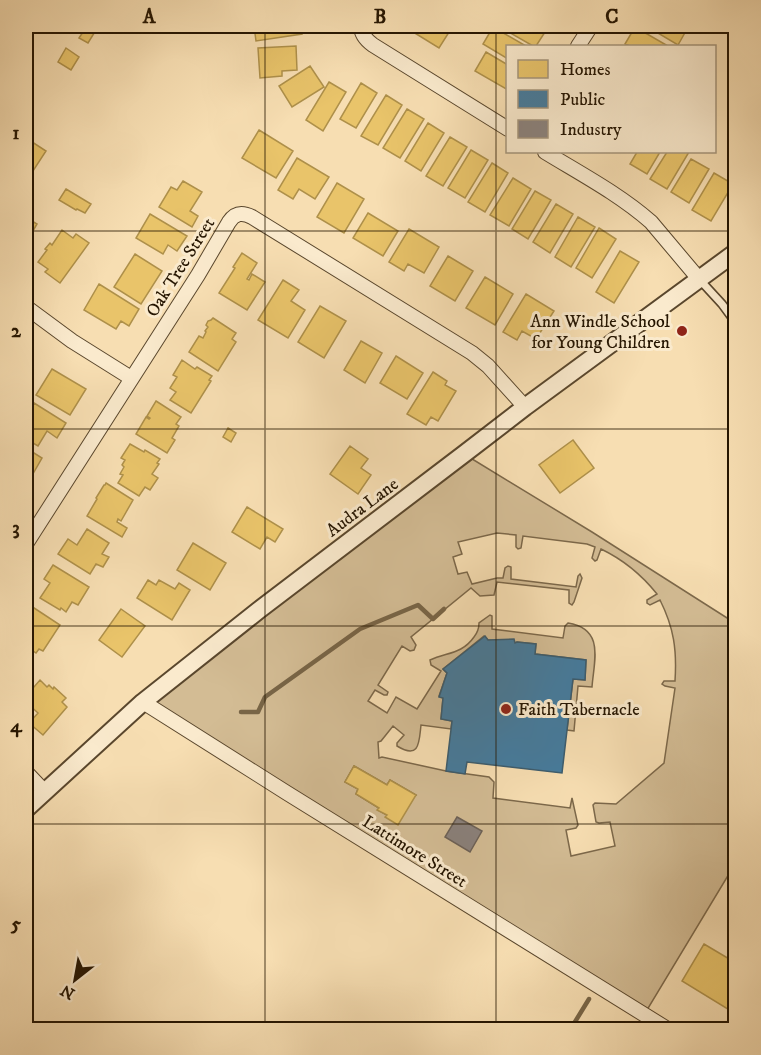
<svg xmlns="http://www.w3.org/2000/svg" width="761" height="1055" font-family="'IM FELL DW Pica',serif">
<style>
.green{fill:#d3bc94;stroke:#7c684a;stroke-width:1.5;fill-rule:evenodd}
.homes{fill:#e9c46a;stroke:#ae904a;stroke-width:1.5}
.public{fill:#457b9d;stroke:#3b5c6e;stroke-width:1.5}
.industry{fill:#8a817c;stroke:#6c6157;stroke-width:1.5}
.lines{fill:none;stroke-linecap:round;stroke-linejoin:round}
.stream{stroke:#786547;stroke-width:4.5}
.service-casing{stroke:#5a472d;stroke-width:10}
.minor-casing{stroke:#5a472d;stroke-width:16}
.tertiary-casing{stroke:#5a472d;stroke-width:20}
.service{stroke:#faeacd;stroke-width:7}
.minor{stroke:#faeacd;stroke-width:14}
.tertiary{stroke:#faeacd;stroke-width:16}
.grid{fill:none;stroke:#251501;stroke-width:1.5;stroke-opacity:0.55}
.poi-dot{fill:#8f2418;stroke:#faeacd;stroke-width:2}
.labels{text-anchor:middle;stroke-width:6;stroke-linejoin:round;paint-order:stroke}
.street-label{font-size:18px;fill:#251501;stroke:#faeacd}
.poi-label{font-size:18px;fill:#251501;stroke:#faeacd;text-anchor:end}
.neatline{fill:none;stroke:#251501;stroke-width:2}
.grid-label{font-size:20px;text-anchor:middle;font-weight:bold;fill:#251501}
</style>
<rect width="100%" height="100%" fill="#f7deb2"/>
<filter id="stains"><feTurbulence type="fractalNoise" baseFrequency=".00333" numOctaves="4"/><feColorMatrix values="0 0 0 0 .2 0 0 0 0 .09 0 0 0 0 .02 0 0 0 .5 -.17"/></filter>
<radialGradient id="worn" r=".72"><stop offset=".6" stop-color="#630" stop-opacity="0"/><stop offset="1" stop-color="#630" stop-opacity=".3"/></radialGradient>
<path class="green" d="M464,454L592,532L735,623V864L644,1015L143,702ZM497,533L516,535V547L518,549L521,548L523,536L587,544L595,547L592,558L595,561L597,560L601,549C624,560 641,574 657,594L647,600V603L650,605L660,600C674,628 677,650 675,681H664L662,684L665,686L675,688L664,763L616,804L595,803L593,805L596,822L599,823L610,822L615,846L571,856L566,830L576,828L578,825L572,798L570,808L493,798L494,782L489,777L446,771L382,757L379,758L378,742L381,741L393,726L404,735L397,743V746C420,760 419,742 421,725L451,729L452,721L441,719L443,698L439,696L447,673L443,669L484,636L488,640L515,643L517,642L536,644L535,654L586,660L585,680L573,679L567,730L574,731L578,686L592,687C594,660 605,629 568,623L565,626L563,638L492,629V616L490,615L479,623C479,628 478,632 474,637C462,654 448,652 430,660L431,665L441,671L417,709L396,697L387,713L368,701L375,690L384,695H387L388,692L378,685L402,646L410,651L414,650L416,645L411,637L471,588L480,596L494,595L497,582L569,590V603L572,605L574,602L582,578L580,574L578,576L576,587L511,579V567L508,566L505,568L503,578H497L472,584L467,572L458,574L453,557L462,554L458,542ZM354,766L387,785L390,780L416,795L386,817L387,815L378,810L379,808L356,794L358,789L345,782Z"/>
<path class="homes" d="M87,26L96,30L88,43L79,38Z
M254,26H301L302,34L256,41Z
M406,26H445L451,29L439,48L405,27Z
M501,26H541L547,29L536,46H533L500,27Z
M646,26H682L687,29L678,45Z
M493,27L526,46H508V59L483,44Z
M635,27L668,46H630L625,44Z
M296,46L297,70L282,71V76L260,78L258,48Z
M66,48L79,57L71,70L58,62Z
M486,52L508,65V90L475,71Z
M310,66L324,87L292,107L279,86Z
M329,82L346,92L323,131L306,120Z
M361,83L377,93L356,128L340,119Z
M386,95L402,105L378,145L361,136Z
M407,109L424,119L400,158L383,148Z
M428,123L444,133L421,171L405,161Z
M259,130L293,151L276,178L242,158Z
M450,137L467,147L443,186L426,176Z
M26,138L46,151L33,171L26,166Z
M471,150L488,160L465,198L448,188Z
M637,152H660L647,174L630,164Z
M667,152H689L667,189L650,179Z
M297,158L329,177L315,199L299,189L293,199L278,190Z
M691,159L709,169L689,203L671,192Z
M492,163L508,173L485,212L468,202Z
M714,173L733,184L711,221L692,210Z
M513,178L531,189L509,226L490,215Z
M183,181L202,192L190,211L198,216L192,227L159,207L171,187L177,190Z
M337,183L364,199L344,233L317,217Z
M66,189L91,204L85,213L77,209L76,210L59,200Z
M535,191L551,200L528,239L512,229Z
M556,204L573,214L550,253L533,242Z
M368,213L398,231L383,256L353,238Z
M150,214L187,236L177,251L168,245L163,254L136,238Z
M578,217L595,227L571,267L555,257Z
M27,218L37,224L26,243V220Z
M599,228L616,239L592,278L576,268Z
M409,229L439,247L424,273L408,264L404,271L389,262Z
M62,230L73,238L76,234L89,243L60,283L45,272L48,269L38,262L47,250L45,249L50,243L52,245Z
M620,251L639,262L614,303L596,292Z
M242,253L257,263L247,279L249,280L252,274L265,282L247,310L219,293L235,268L233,267Z
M135,254L162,271L141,304L114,287Z
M448,256L473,271L455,301L430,286Z
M485,277L513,294L495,325L466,308Z
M283,280L299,290L291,301L305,310L288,338L258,320Z
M99,284L139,309L129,326L121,321L116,329L84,310Z
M526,294L554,311L536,339L522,331L517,340L503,332Z
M320,306L346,321L324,358L298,342Z
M213,318L236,333L232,339L236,342L218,371L189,352L199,336L203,338L206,332L205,331L208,327L206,325L208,321L211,320Z
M361,341L382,353L365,383L344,370Z
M396,356L423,373L407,399L380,383Z
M182,360L195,369L197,367L212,376L209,380L211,381L191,413L170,400L176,392L170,388L177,377L173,375Z
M52,369L86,389L70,415L36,395Z
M433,372L447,381L445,385L456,391L438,421L431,417L426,425L407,414Z
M156,401L181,417L176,424L179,426L172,438L175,440L167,453L136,434L146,417L149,419L150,418L147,416Z
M34,403L66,423L57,438L47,431L38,446L26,439V417Z
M228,428L236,433L231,442L223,437Z
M573,440L594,468L560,493L539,465Z
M130,444L144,452L145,450L160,459L157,463L159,464L152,474L158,478L150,490L145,487L139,496L118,483L123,475L120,474L124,467L122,465L125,460L121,458Z
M350,446L368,459L361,468L371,475L358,494L330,474Z
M26,448L42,458L26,486Z
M106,483L133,500L121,521L118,519L117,522L127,528L122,537L87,516L97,499L96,498L104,485H105Z
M247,507L283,529L275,542L267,537L260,549L232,532Z
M87,529L109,543L102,554L109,557L103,567L96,564L90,574L58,554L68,539L77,545Z
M193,543L226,563L210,590L177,570Z
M53,565L89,587L78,605L72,602L66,612L61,608L60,610L40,598L50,583L44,579Z
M148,580L156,585L159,580L175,589L179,583L190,590L172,620L137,598Z
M28,604L60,625L43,651L39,649L36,653L26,646V608Z
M121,609L145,626L122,657L99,640Z
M40,680L47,687L49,685L53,689L54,687L66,698L62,702L67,707L43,735L29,723L38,713L26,702V696Z
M354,766L387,785L390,780L416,795L398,825L385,817L387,815L377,810L379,808L356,794L358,789L345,782Z
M704,944L736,963V1004L731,1011L682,981Z"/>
<path class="public" d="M485,636L488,640L514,639L515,643L517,642L536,644L535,654L586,660L585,680L573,679L562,773L467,762L465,774L446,771L452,721L441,719L443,698L439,697L447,673L443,669Z"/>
<path class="industry" d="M457,817L482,831L470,852L445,837Z"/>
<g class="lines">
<path class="stream" d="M241,712H258L265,697L360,629L418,605L433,619L444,609
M570,1030L589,999"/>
<g class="service-casing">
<path id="service" d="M699,279L722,304L736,323"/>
</g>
<g class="minor-casing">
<path id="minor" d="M361,26C361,34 366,40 373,45L508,129
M578,46L591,26
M545,152C581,174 619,194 651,222L699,279
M26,307L72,341L131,378
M26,544L198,275L229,222C235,213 242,212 252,217L472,353L488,366L525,407
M143,702L287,793L669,1030
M26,772L44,791"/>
</g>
<g class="tertiary-casing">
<path id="tertiary" d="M26,809L143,702L259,610L464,454L525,407L736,252"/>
</g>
<use href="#service" class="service"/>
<use href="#minor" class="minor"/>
<use href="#tertiary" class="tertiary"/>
</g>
<path class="grid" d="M265,26V1030M496,26V1030M26,231H736M26,429H736M26,626H736M26,824H736"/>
<g class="poi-dot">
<circle cx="682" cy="331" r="6"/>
<circle cx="506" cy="709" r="6"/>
</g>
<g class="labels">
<g class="street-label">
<text transform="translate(180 267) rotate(-58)" y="6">Oak Tree Street</text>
<text transform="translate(362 507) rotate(-37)" y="6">Audra Lane</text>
<text transform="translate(415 851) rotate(32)" y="6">Lattimore Street</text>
</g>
<g class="poi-label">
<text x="670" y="327">Ann Windle School<tspan x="670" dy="21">for Young Children</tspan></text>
<text x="518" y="715" text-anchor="start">Faith Tabernacle</text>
</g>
</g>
<rect width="761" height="1055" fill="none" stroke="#f7deb2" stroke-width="66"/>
<rect x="506" y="45" width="210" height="108" fill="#faeacd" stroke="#a5957b" stroke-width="1.5"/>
<rect x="518" y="60" width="30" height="18" fill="#e9c46a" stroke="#a5957b" stroke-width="1.5"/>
<text x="560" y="75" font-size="18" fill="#251501">Homes</text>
<rect x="518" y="90" width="30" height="18" fill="#457b9d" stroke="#a5957b" stroke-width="1.5"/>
<text x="560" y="105" font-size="18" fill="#251501">Public</text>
<rect x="518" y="120" width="30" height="18" fill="#8a817c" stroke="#a5957b" stroke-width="1.5"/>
<text x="560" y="135" font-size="18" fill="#251501">Industry</text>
<g transform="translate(75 980) rotate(211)" stroke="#faeacd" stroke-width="4.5" paint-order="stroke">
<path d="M0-4.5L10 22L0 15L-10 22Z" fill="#251501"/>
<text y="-9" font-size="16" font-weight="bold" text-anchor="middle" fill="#251501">N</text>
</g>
<rect x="33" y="33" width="695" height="989" class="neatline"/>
<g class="grid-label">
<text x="149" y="23">A</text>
<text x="380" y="23">B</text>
<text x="612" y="23">C</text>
<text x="16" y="139">1</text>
<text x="16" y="337">2</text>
<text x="16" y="534">3</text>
<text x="16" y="732">4</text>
<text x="16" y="930">5</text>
</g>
<rect width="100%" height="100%" filter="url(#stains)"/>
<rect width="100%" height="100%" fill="url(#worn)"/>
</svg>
